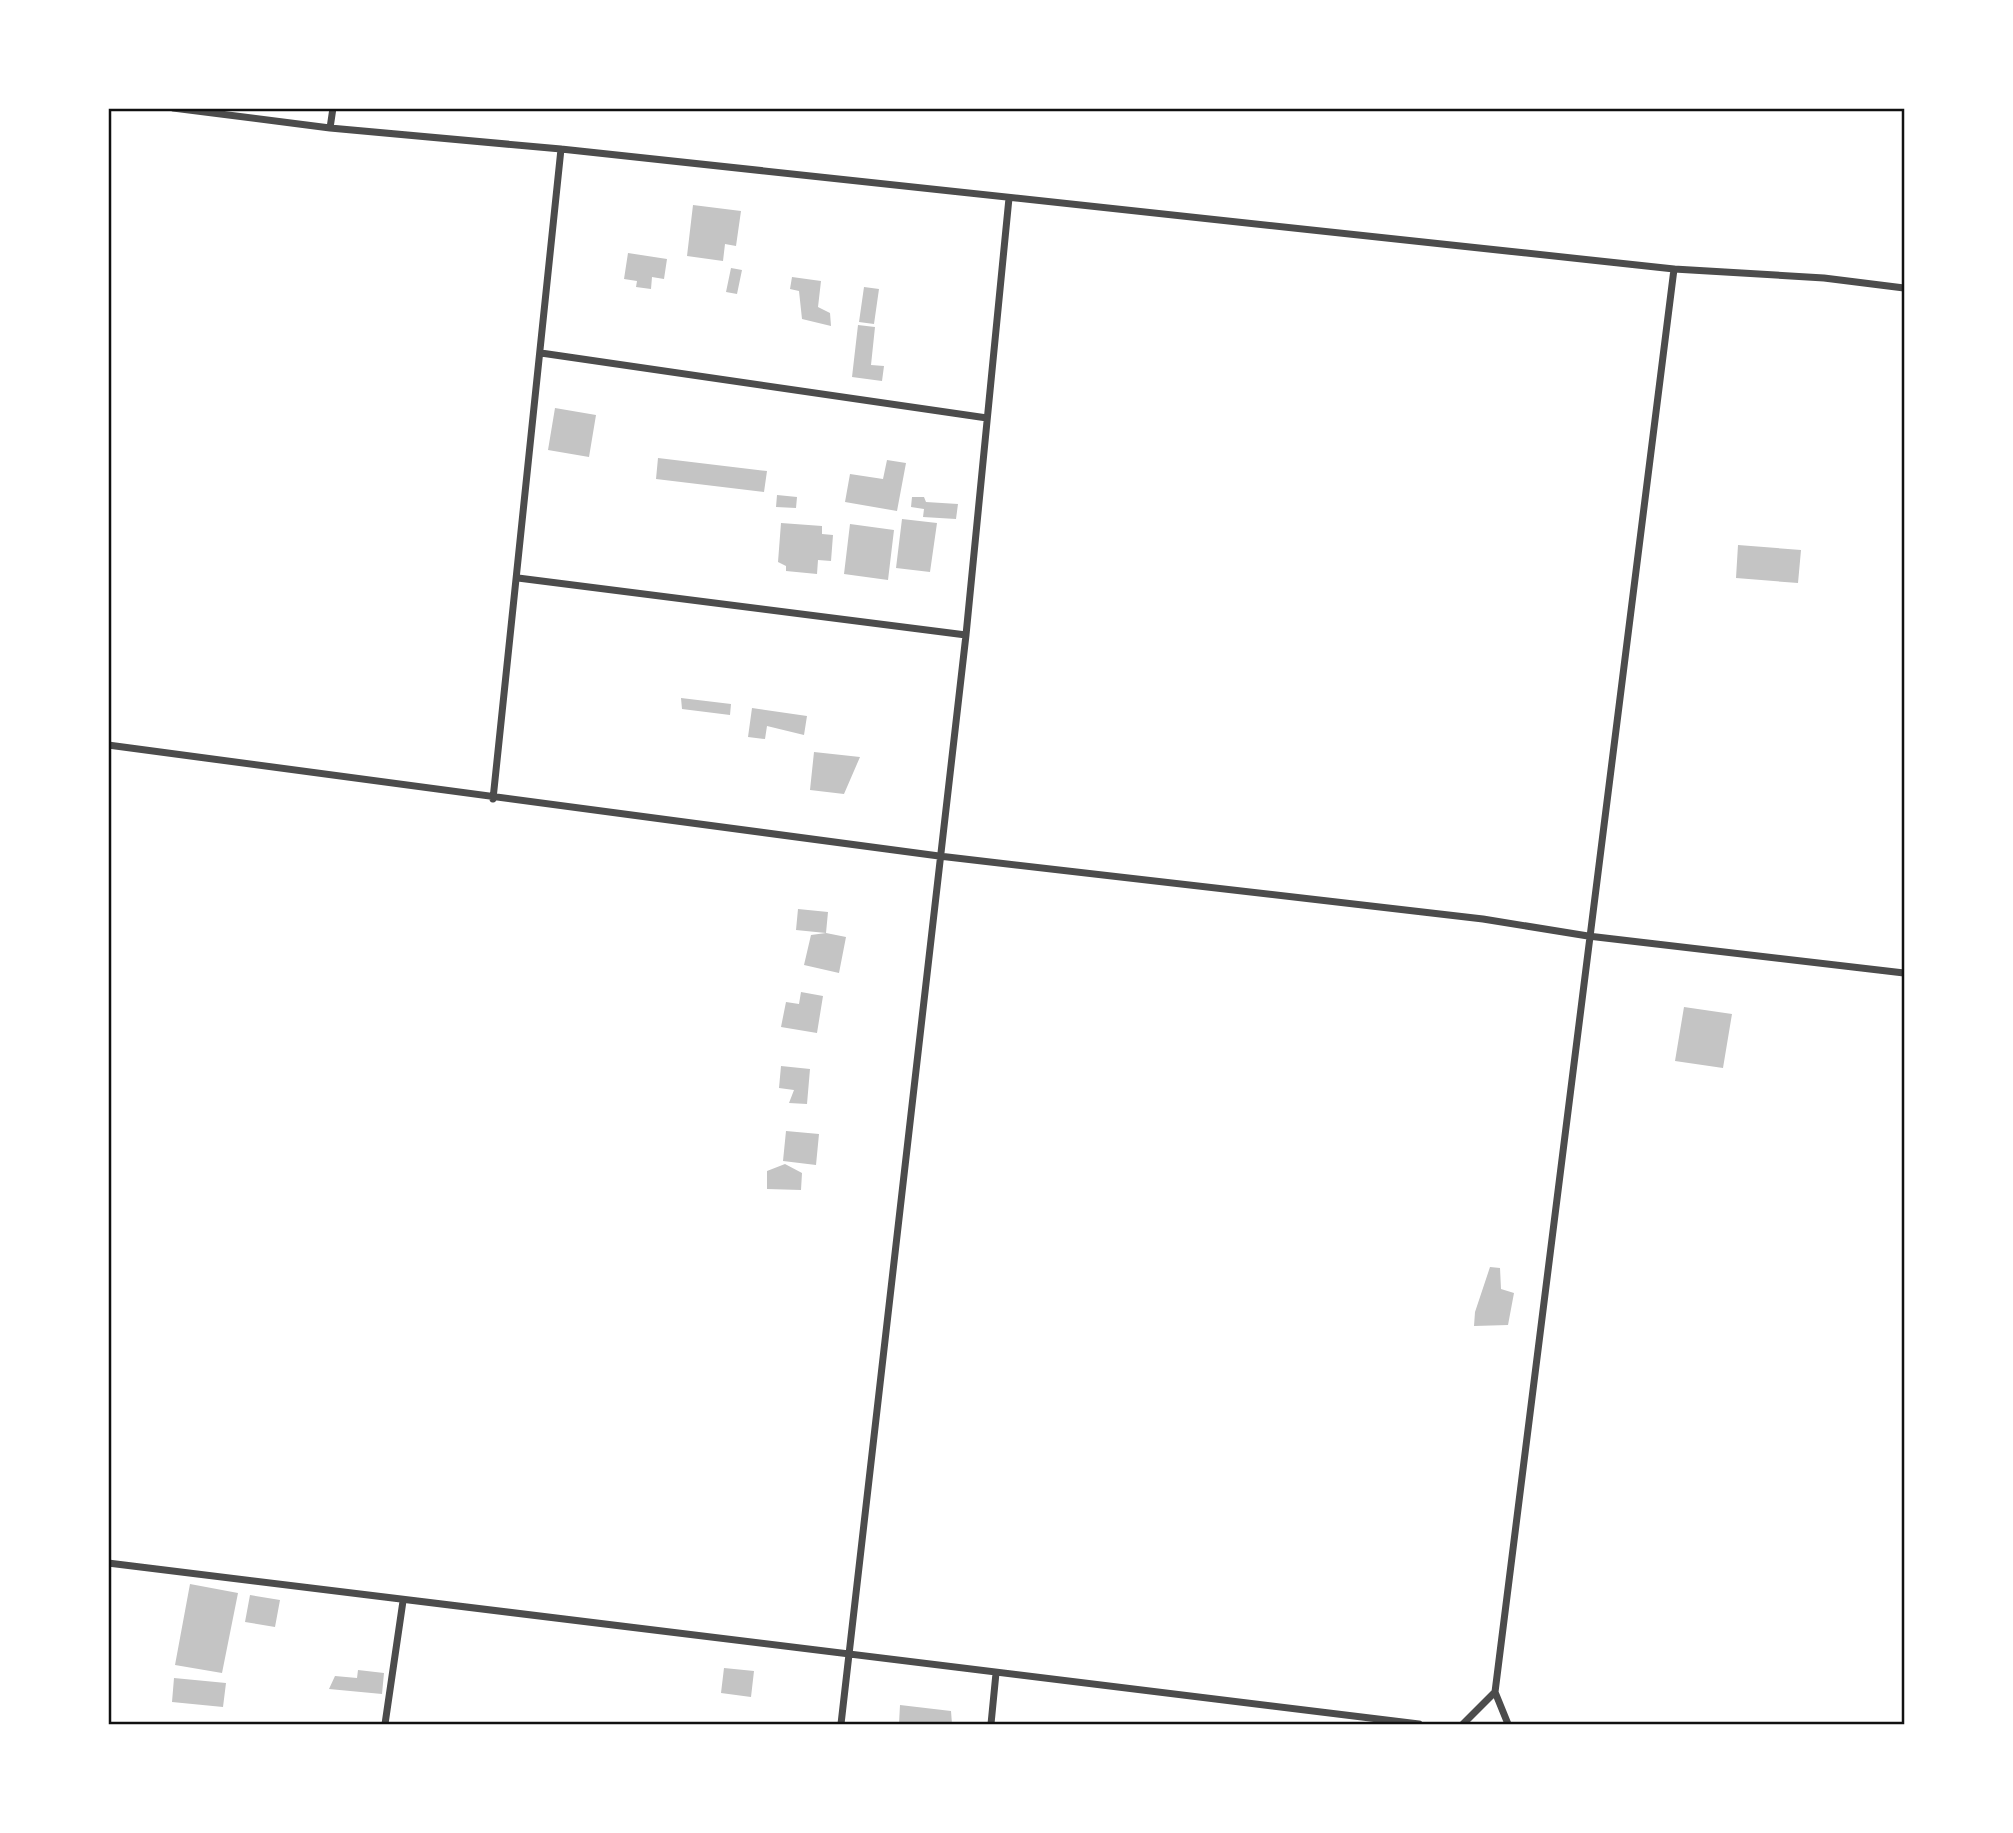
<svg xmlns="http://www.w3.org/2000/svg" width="2013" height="1833" font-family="Commissioner,sans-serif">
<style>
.building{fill:#c4c4c4}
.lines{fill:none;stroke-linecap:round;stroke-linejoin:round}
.minor{stroke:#4c4c4c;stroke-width:7}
.neatline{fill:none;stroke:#111;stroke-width:2.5}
</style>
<rect width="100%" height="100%" fill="#fff"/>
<path class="building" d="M693,205L741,211L736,246L725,244L723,261L687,256Z
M628,253L667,259L664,279L652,277L651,289L636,287L637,281L624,279Z
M731,268L742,270L737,294L726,292Z
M792,277L821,281L818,307L830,313L831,326L802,319L799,291L790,289Z
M864,287L879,289L874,324L859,322Z
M858,325L875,327L871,365L884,366L882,381L852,377Z
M555,408L596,415L589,457L548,450Z
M658,458L767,471L764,492L656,479Z
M887,460L906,463L897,511L845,502L850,474L883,479Z
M777,495L797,497L796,508L776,507Z
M912,497H924L926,502L958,504L956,519L923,517L924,509L911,507Z
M902,519L937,523L930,572L896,568Z
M781,523L822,526V534L833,535L831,561L818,560L817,574L786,571V566L778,562Z
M850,524L894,530L888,580L844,574Z
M1738,545L1801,550L1798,583L1736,578Z
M681,698L731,704L730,715L682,709Z
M752,708L807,716L804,735L767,726L765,739L748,737Z
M814,752L860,757L844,794L810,790Z
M798,909L828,912L826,933L796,930Z
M826,933L846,937L839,973L804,965L811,935Z
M801,992L823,996L817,1033L781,1027L786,1002L799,1004Z
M1684,1007L1732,1014L1723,1068L1675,1061Z
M781,1066L810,1069L807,1104L789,1103L794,1090L779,1088Z
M786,1131L819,1134L816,1165L783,1161Z
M785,1164L802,1173L801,1190L767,1189V1171Z
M1490,1267L1500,1268L1501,1289L1514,1293L1508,1325L1474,1326L1475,1312Z
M190,1584L238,1593L222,1673L175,1665Z
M250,1595L280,1600L275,1627L245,1622Z
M724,1668L754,1671L751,1697L721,1693Z
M358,1670L384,1673L382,1694L329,1689L335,1676L357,1678Z
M174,1678L226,1683L223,1707L172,1702Z
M900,1705L951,1711L952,1724H899Z"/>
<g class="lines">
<path class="minor" d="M173,108L330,128L561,149L1674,269L1824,278L1904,288
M330,128L333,108
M541,353L987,418
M518,578L966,635
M108,745L939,856L1483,919L1588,936L1904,973
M493,799L561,149
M108,1563L1419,1724
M385,1724L403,1601
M841,1724L966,635L1009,198
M991,1724L996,1673
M1463,1724L1495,1692
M1508,1724L1495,1692L1674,269"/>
</g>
<rect width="2013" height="1833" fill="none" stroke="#ffffff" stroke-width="220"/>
<rect x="110" y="110" width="1793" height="1613" class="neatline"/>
</svg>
